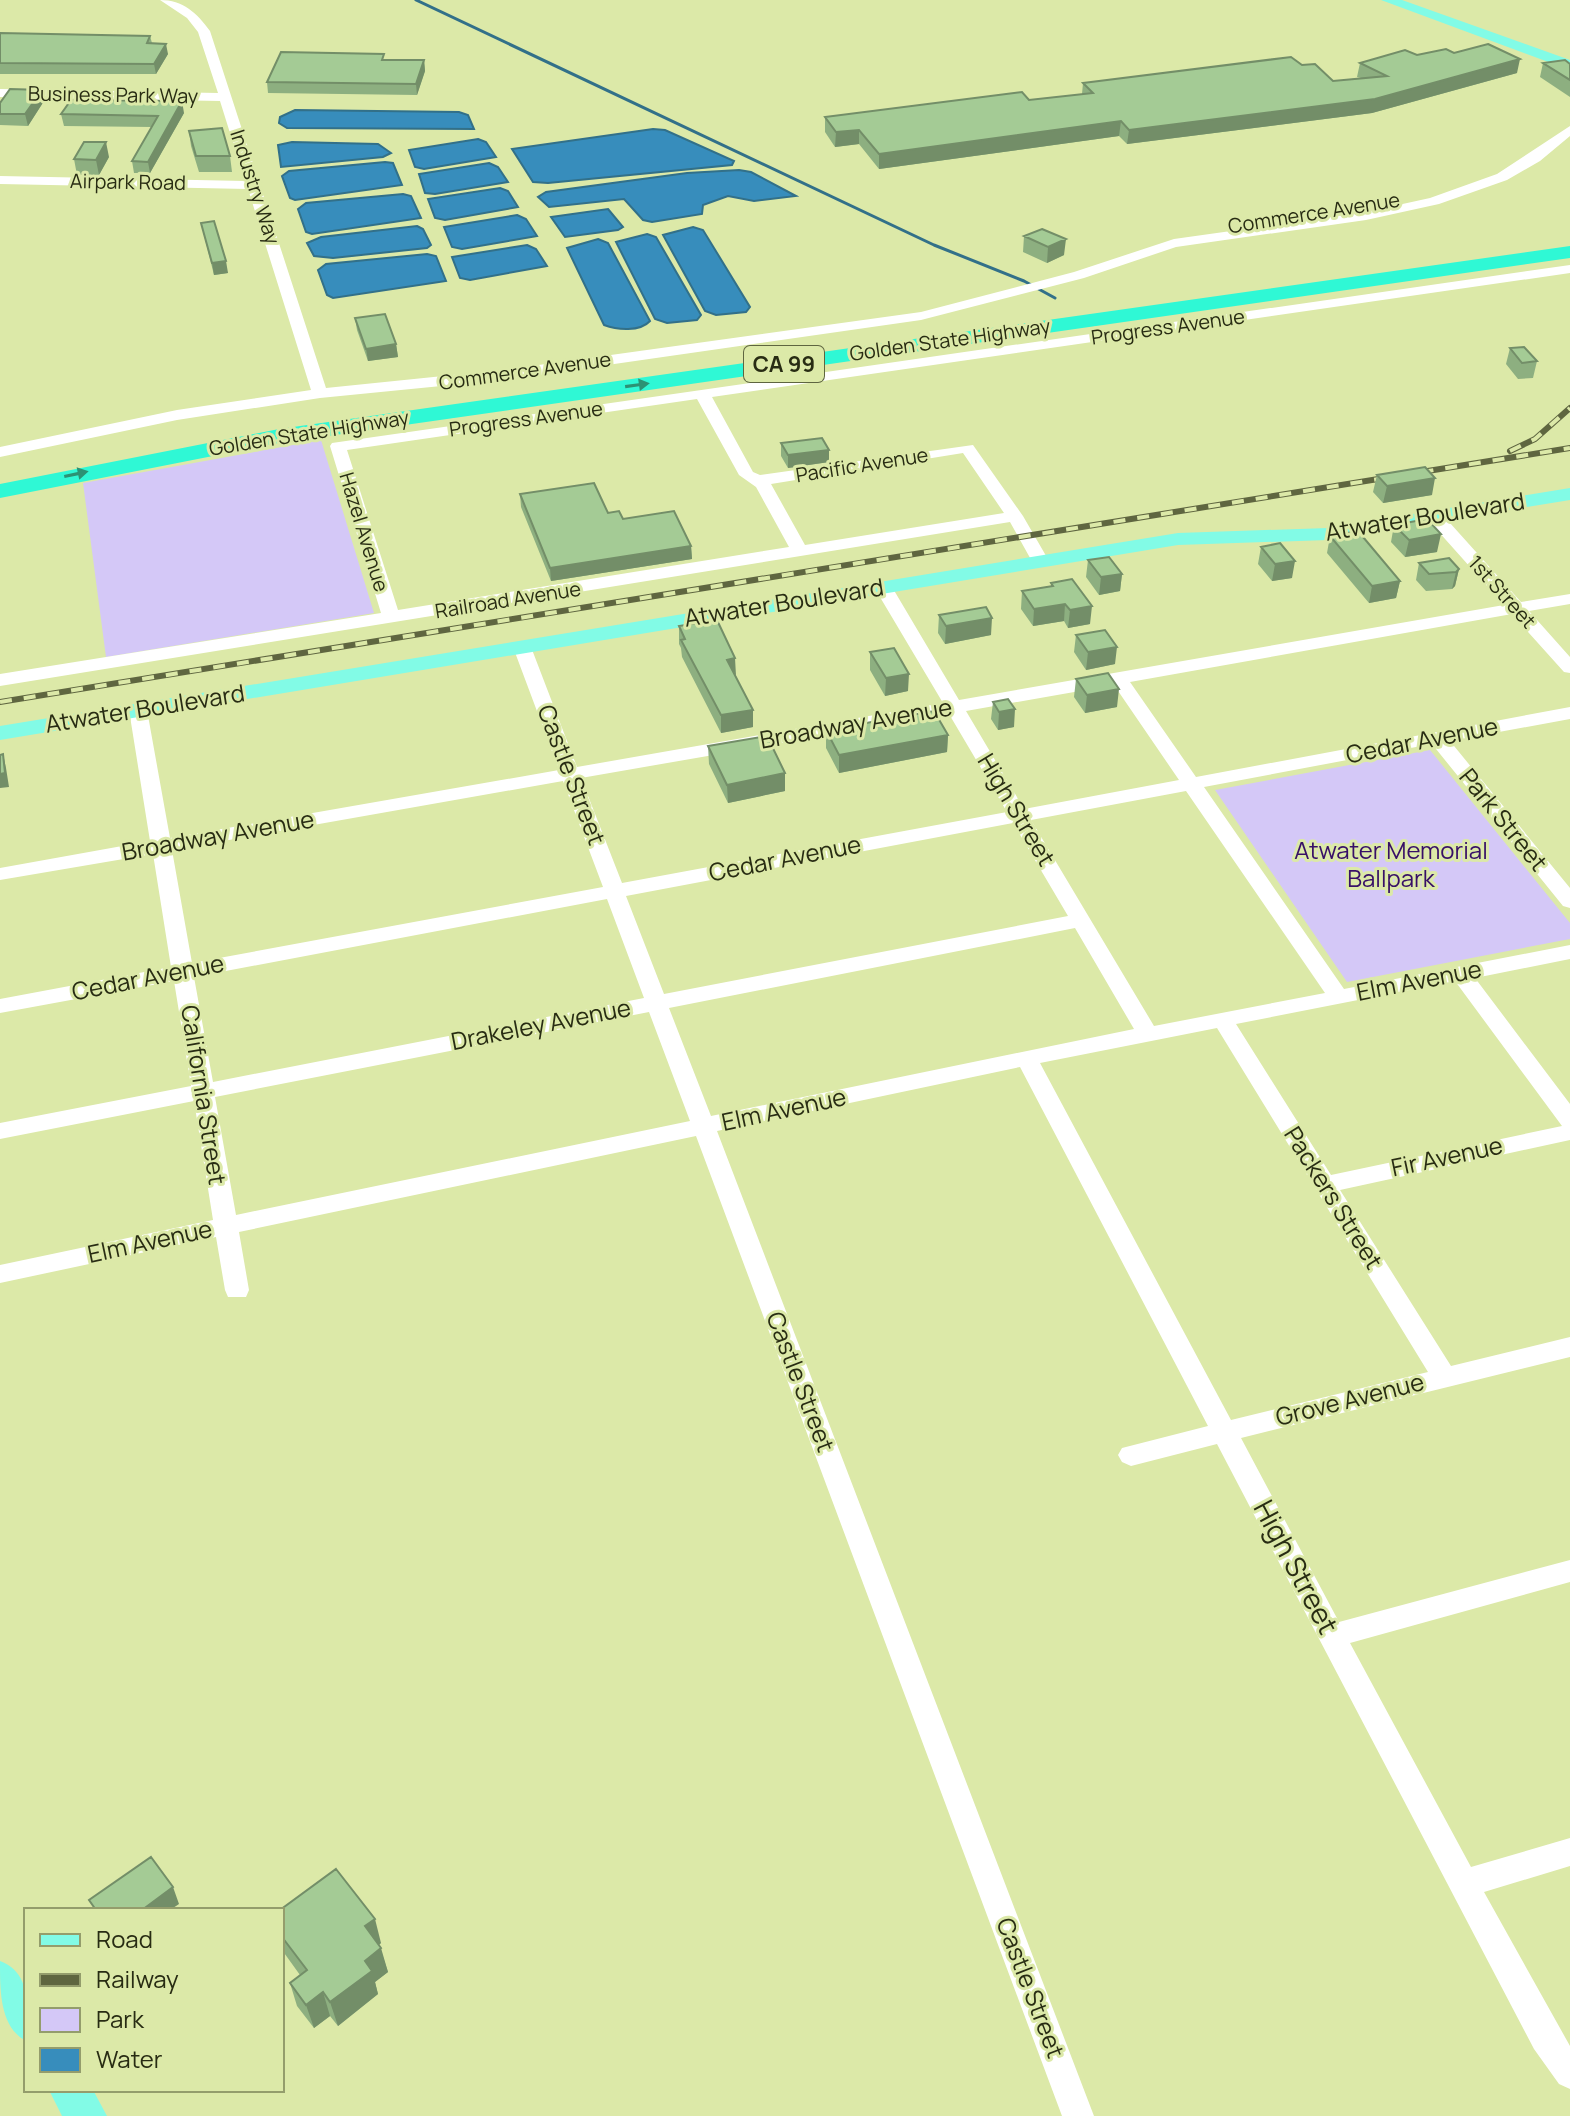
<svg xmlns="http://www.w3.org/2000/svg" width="1570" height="2116" font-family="Manrope,sans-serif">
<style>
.green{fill:#d4c8f7}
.water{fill:#378dbc;stroke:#327089;stroke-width:2}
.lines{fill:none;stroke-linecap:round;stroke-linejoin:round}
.stream{stroke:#327089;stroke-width:3}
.minor{fill:#fff;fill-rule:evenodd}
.major{fill:#82fbe6;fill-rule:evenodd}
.highway{fill:#2ff8d5;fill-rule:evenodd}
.rail-casing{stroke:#5f6640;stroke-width:6}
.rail{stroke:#dce9a8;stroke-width:4;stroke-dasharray:12;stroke-linecap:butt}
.wall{fill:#8daf80}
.shaded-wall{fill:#738e68}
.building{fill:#a4cb95;stroke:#738e68;stroke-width:2}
.oneway{fill:#2c9274}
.labels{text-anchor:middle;stroke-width:6;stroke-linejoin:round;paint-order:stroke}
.far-street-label{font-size:20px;fill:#282c13;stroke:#dce9a8}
.shield{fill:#dce9a8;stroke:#5e6540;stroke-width:2}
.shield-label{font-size:22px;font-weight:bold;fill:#282c13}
.street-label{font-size:24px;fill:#282c13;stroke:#dce9a8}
.park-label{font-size:24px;fill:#370f67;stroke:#dce9a8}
.near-street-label{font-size:28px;fill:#282c13;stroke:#dce9a8}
</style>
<rect width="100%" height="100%" fill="#dce9a8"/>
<path class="green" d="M321,440L374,613L106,657L83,483Z
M1430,750L1570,923V939L1347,982L1215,790Z"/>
<path class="water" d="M295,110L459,112L468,115L474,129L287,128L279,123L280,117Z
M653,129L665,130L734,161L732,165L548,183L533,182L512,149Z
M478,139L486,142L496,157L424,169L415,167L409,150Z
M292,142L378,144L391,153L383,157L281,167L278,145Z
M385,162L393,163L402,185L295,200L290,198L282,176L289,171Z
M489,163L498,167L508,182L435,194L425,193L419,174Z
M739,170L751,172L796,196L754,201L728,196L703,205L702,214L652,222L643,220L624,199L549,207L538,197L546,192L687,173Z
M500,188L508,191L518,207L445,220L435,218L428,199Z
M403,194L411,196L421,218L312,234L306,232L298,209L306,203Z
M608,209L623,227L618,230L565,237L551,217Z
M517,215L526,219L537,236L462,249L452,247L444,227Z
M417,226L423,229L431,245L427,248L333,258L314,256L307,243L321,237Z
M693,227L703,230L750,307L746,312L716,315L705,311L663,235Z
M647,234L656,237L701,315L697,320L667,323L655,319L616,242Z
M598,239L608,243L650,321C640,332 617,330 604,325L567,248Z
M527,245L536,249L547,266L470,280L460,278L452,257Z
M427,254L436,256L446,281L333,298L327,295L318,270L326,264Z"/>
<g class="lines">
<path class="stream" d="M416,0L934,245L1024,281L1055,298"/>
<path class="minor" d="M160,0C183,0 197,13 210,31L326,388L502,370L921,312L1074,272L1174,239L1366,212L1430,198L1497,174L1570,126V136L1540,161L1507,180L1439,204L1366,220L1176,247L1084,278L921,320L502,380L320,398L177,420L0,457V447L177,410L311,390L248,189L0,184V176L245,181L220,101L0,97V89L218,93L198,32L187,18Z
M1570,265V273L712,397L753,472L760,475L973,445L1023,516L1049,561L1046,565H1034L1010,522L0,686V674L381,613L330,446L332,443ZM697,399L739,475L756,487L789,547L398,610L347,450ZM963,453L1004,513L805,545L771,484Z
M1435,512L1441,513L1521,602L1570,594V604L1529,611L1570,657V673L1564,672L1512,614L1130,682L1196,777L1570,707V719L1450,741L1570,888V908L1563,906L1432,744L1204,787L1344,989L1570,945V959L1475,978L1570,1104V1140L1340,1190L1451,1366L1570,1337V1357L1241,1438L1339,1622L1570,1560V1582L1350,1643L1471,1867L1570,1838V1866L1484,1892L1570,2046V2089L1559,2084L1534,2049L1217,1444L1131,1466L1122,1462L1118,1455L1122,1448L1208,1426L1020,1067L717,1131L1094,2116H1062L696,1136L239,1232L249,1290L246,1297H228L225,1290L216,1237L0,1283V1265L213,1220L194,1101L0,1139V1123L191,1086L174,981L0,1013V999L171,967L153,854L0,880V868L150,841L129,710L138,704L147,710L170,838L559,770L513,647L522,642L531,647L577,767L943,703L874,587L883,582L892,587L959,700L1504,605L1429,521V513ZM1114,685L1179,780L1024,809L966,711ZM949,714L1007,812L622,883L581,778ZM563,781L603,887L192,963L172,850ZM1186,791L1325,993L1154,1026L1031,820ZM1013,823L1068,916L664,994L626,896ZM607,899L644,998L213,1082L194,977ZM1075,928L1134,1029L711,1116L669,1008ZM1455,981L1562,1126L1331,1175L1236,1024ZM649,1012L690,1121L236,1215L215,1097ZM1217,1028L1428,1372L1231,1420L1040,1063Z"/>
<path class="major" d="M1381,0H1402L1570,60V70Z
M1570,488V500L1328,540L1178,545L0,740V726L1178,533L1328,528Z
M0,1961C34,1974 26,2010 26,2041C0,2027 0,1992 0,1961Z
M49,2090H93L107,2116H62Z"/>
<path class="highway" d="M1570,246V258L279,443L0,498V484L279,429Z"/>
<g class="rail-casing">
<path id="rail" d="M1510,451L1535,439L1570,408
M0,702L1570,448"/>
</g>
<use href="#rail" class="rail"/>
</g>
<path class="wall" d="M0,33L150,36L152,43L168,54L156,74H0Z
M1454,53L1517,73L1372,113L1127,144L1119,136L879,169L859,144L835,147L825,132V117L1029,100L1082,94L1083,83L1302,65L1333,81L1361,78L1357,77L1360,63L1417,55Z
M385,60H424L425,71L417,95L268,93L267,82Z
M1543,63L1570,64V97L1540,77Z
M44,101L28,126L0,125V103Z
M184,113L150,173H134L132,161L152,127L64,126L61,114Z
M189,131L230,156L232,172H199L191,146Z
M109,157L99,175H77L74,159Z
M201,223L228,273L214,275Z
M1024,236L1064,255L1047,263L1023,252Z
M355,318L396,344L398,357L368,361L357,330Z
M1510,348L1537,361L1533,378L1518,379L1506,364Z
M781,443L829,462L788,468L781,456Z
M1377,475L1432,495L1383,503L1373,492Z
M520,494L608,513L691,546L692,559L551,581L521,507Z
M1394,525L1437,552L1405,557L1391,542Z
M1330,536L1400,581L1396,598L1369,603L1327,553Z
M1261,547L1292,578L1272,581L1258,564Z
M1088,560L1122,574L1120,591L1099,595L1086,577Z
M1419,563L1459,569L1455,586L1452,589L1426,591L1416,580Z
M1051,583L1090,624L1068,628L1064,621L1033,626L1021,609L1022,591L1051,586Z
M939,615L991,635L945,644L938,633Z
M679,626L736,676L753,727L721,733L682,657L681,648L679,644Z
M1076,635L1115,664L1086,670L1074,652Z
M870,652L908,691L885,696L870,670Z
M1076,679L1117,707L1085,713L1074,697Z
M993,702L1014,727L998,730L991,719Z
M826,730L948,735L947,752L839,773L826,748Z
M708,746L785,791L728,803L709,764Z
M282,1910L381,1943L379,1945L388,1972L375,1982L378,1994L338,2026L330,2016L314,2028L297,2006L290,1983L300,1975L282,1950Z"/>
<path class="shaded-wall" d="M166,44L168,54L156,74L154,64Z
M1520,59L1517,73L1372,113L1127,144L1129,130Z
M424,60L425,71L417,95L416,84Z
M42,90L44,101L28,126L25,114Z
M182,101L184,113L150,173L148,162Z
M1121,121L1119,136L879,169V154Z
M859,130V144L835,147L836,132Z
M106,142L109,157L99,175L96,160Z
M1066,239L1064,255L1047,263L1048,247Z
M226,261L228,273L214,275L212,263Z
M396,344L398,357L368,361L366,349Z
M829,450V462L788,468V455Z
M1435,478L1432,495L1383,503L1387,486Z
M1441,534L1437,552L1405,557L1409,540Z
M691,546L692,559L551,581L550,568Z
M1295,561L1292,578L1272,581L1275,564Z
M1459,569L1455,586L1452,589L1456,572Z
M1122,574L1120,591L1099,595L1101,577Z
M1400,581L1396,598L1369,603L1372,586Z
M1065,604L1064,621L1033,626L1034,609Z
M1092,606L1090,624L1068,628L1070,610Z
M992,618L991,635L945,644L946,626Z
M1117,647L1115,664L1086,670L1088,652Z
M735,658L736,676L727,660Z
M909,674L908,691L885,696L886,678Z
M1119,689L1117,707L1085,713L1087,695Z
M1015,709L1014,727L998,730L999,712Z
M753,710V727L721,733V715Z
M948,735L947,752L839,773V755Z
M3,754L6,768L9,787L0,788V774Z
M785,773V791L728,803L727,785Z
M173,1887L179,1904L170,1910H142Z
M375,1919L381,1943L371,1951L365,1926Z
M381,1948L388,1972L375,1982L378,1994L338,2026L330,2002L365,1961Z
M323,1992L330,2016L314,2028L306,2005Z"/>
<path class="building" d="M0,33L150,36L147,43L166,44L154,64L0,63Z
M1488,44L1520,59L1375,99L1129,130L1121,121L879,154L859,130L836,132L825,117L1022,92L1029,100L1093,93L1083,83L1291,57L1302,65L1315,64L1333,81L1387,76L1360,63L1405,50L1417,55L1446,49L1454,53Z
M281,52L384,54L382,60H424L416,84L267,82Z
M1565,60L1570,64V80L1543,63Z
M10,89L42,90L25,114H0V103Z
M71,100L182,101L148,162L132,161L158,116L61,114Z
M222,128L230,156H196L189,131Z
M84,142H106L96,160L74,159Z
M214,221L226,261L212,263L201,223Z
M1042,229L1066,239L1048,247L1024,236Z
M385,314L396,344L366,349L355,318Z
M1524,347L1537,361L1522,363L1510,348Z
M822,438L829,450L788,455L781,443Z
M1425,467L1435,478L1387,486L1377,475Z
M594,483L608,513L619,511L623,519L674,511L691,546L550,568L520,494Z
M1427,519L1441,534L1409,540L1394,525Z
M1358,531L1400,581L1372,586L1330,536Z
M1280,543L1295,561L1275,564L1261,547Z
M1109,557L1122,574L1101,577L1088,560Z
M1449,558L1459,569L1456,572L1429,574L1419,563Z
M1072,579L1092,606L1070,610L1065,604L1034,609L1022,591L1053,586L1051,583Z
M986,607L992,618L946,626L939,615Z
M717,620L735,658L727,660L753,710L721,715L681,640L685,639L679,626Z
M1105,630L1117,647L1088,652L1076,635Z
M894,648L909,674L886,678L870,652Z
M1108,673L1119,689L1087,695L1076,679Z
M1008,699L1015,709L999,712L993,702Z
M934,711L948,735L839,755L826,730Z
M767,736L785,773L727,785L708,746Z
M3,754L5,773L0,774V755Z
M151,1857L173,1887L142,1910H96L89,1900Z
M336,1869L375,1919L365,1926L381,1948L365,1961L372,1971L330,2002L323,1992L306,2005L290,1983L307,1970L282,1937V1910H280Z"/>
<defs><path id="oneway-solid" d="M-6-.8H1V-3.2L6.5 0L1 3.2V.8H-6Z" transform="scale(2)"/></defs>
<g class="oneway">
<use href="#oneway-solid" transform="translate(637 385) rotate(-8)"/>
<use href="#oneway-solid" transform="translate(76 474) rotate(-12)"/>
</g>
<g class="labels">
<g class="far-street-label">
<text transform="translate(113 95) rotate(1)" y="7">Business Park Way</text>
<text transform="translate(128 182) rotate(1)" y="7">Airpark Road</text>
<text transform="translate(255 187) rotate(72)" y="7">Industry Way</text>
<text transform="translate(1314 213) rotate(-9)" y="7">Commerce Avenue</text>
<text transform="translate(1168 327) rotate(-8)" y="7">Progress Avenue</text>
<text transform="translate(950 340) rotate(-8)" y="7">Golden State Highway</text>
<text transform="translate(525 371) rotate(-8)" y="7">Commerce Avenue</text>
<text transform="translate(526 419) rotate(-8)" y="7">Progress Avenue</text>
<text transform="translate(309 433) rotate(-9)" y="7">Golden State Highway</text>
<text transform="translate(862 465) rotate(-9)" y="7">Pacific Avenue</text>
<text transform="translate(364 532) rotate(73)" y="7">Hazel Avenue</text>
<text transform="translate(1502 592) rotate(48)" y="7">1st Street</text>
<text transform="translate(508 600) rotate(-9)" y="7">Railroad Avenue</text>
</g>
<rect class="shield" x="744" y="346" width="80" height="36" rx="6"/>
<g class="shield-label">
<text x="784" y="372">CA 99</text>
</g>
<g class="street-label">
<text transform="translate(1425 517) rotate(-9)" y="8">Atwater Boulevard</text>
<text transform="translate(784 603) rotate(-9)" y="8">Atwater Boulevard</text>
<text transform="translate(145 709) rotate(-9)" y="8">Atwater Boulevard</text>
<text transform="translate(856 724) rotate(-10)" y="8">Broadway Avenue</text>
<text transform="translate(1422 741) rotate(-11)" y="8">Cedar Avenue</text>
<text transform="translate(571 775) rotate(69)" y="8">Castle Street</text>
<text transform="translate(1016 810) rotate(59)" y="8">High Street</text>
<text transform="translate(1503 820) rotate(51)" y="8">Park Street</text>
<text transform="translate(218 836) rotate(-10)" y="8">Broadway Avenue</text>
<text transform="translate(785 859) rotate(-11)" y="8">Cedar Avenue</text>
<text transform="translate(148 978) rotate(-11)" y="8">Cedar Avenue</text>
<text transform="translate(1419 981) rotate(-11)" y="8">Elm Avenue</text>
<text transform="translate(541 1025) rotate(-11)" y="8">Drakeley Avenue</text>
<text transform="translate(203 1095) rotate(81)" y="8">California Street</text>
<text transform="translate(784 1110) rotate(-12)" y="8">Elm Avenue</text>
<text transform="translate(1447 1157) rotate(-12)" y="8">Fir Avenue</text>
<text transform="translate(1333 1198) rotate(58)" y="8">Packers Street</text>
<text transform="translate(150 1242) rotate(-12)" y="8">Elm Avenue</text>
<text transform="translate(800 1382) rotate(69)" y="8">Castle Street</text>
<text transform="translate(1350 1400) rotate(-14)" y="8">Grove Avenue</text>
<text transform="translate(1030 1988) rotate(69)" y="8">Castle Street</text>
</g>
<g class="park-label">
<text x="1391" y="859">Atwater Memorial<tspan x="1391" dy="28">Ballpark</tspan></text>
</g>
<g class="near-street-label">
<text transform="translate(1296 1567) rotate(62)" y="10">High Street</text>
</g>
</g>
<rect x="24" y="1908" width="260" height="184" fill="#dce9a8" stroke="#949d6c" stroke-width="2"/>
<rect x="40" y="1934" width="40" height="12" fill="#82fbe6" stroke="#949d6c" stroke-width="2"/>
<text x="96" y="1948" font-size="24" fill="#282c13">Road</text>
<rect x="40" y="1974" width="40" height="12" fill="#5f6640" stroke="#949d6c" stroke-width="2"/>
<text x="96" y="1988" font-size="24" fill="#282c13">Railway</text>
<rect x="40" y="2008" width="40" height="24" fill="#d4c8f7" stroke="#949d6c" stroke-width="2"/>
<text x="96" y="2028" font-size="24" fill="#282c13">Park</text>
<rect x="40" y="2048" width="40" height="24" fill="#378dbc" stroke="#949d6c" stroke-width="2"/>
<text x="96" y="2068" font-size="24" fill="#282c13">Water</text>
</svg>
